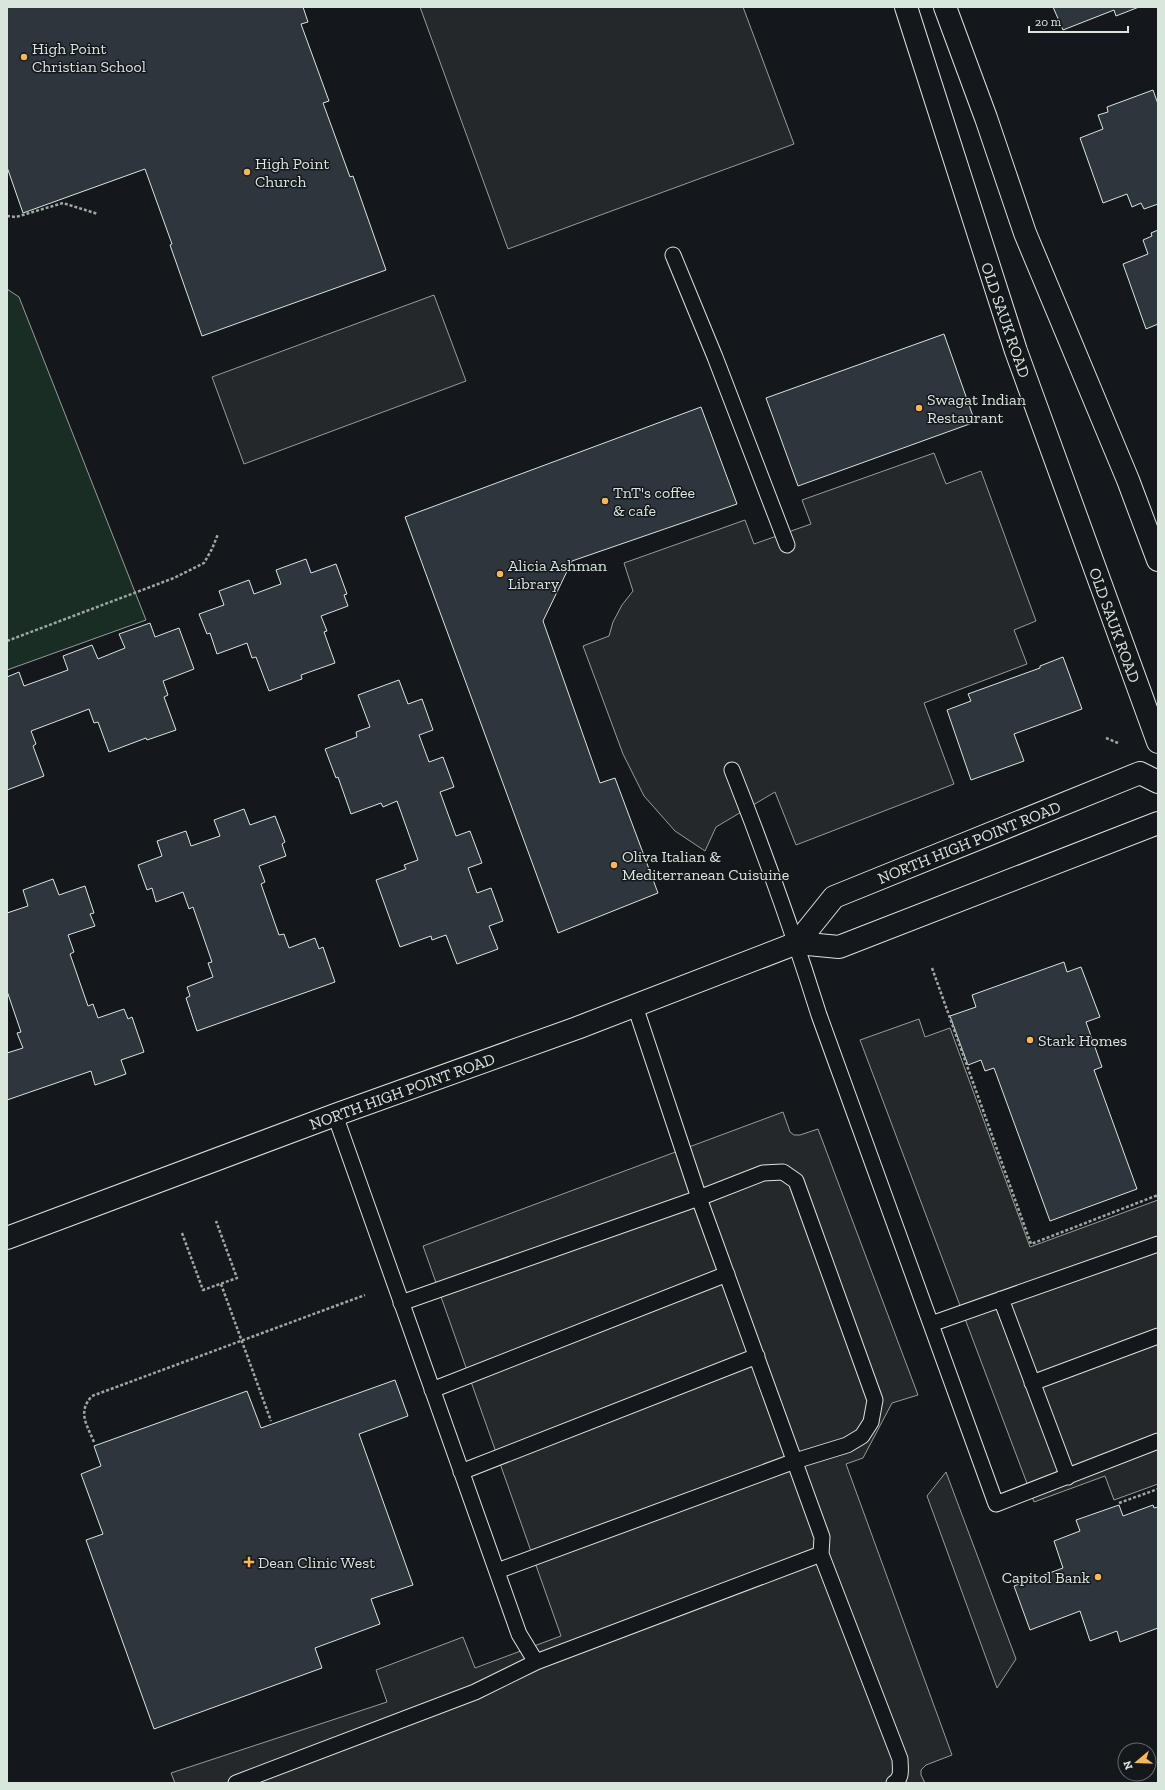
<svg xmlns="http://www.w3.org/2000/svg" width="1165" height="1790" font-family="'Zilla Slab',serif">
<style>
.green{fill:#1a2d24;stroke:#939e99}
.parking{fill:#24282b;stroke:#939e99}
.building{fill:#2c363c;stroke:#d8e6dc}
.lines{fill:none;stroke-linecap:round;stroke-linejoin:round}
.service-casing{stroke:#d8e6dc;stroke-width:17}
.tertiary-casing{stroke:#d8e6dc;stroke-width:24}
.path{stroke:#9da8a2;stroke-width:2.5;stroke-dasharray:3 2;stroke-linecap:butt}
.service{stroke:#14181c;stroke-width:15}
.tertiary{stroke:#14181c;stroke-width:22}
.poi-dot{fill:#ffb74d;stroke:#14181c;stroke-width:1.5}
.labels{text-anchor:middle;stroke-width:3;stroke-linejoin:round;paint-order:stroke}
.poi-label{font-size:16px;fill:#d8e6dc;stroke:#14181c;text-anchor:start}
.street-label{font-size:16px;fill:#d8e6dc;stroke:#14181c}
</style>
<rect width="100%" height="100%" fill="#14181c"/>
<path class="green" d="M7,289L19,297L146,620L7,670Z"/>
<path class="parking" d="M420,7H743L794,144L508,249Z
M434,295L466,381L244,464L212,377Z
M934,453L946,484L981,471L1036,621L1014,630L1027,664L924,703L954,784L796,845L775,792L716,827L705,851L675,831L644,796L623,754L583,646L609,636L613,622L622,605L633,591L624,563L745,520L754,544L811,524L802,500Z
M919,1019L925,1037L950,1028L1030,1247L1158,1200V1484L1114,1500L1105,1476L1034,1502L860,1040Z
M783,1112L790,1132L794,1135H800L818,1129L918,1395L892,1403L863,1458L846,1464L952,1755L926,1765L921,1770V1775L925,1783H175L171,1773L387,1702L376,1670L463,1637L475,1668L561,1636L423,1246Z
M946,1472L1016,1659L997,1688L927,1496Z"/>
<path class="building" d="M7,7H303L308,22L301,24L329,101L323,103L350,177L353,176L386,270L202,336L170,245L172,244L145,169L23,213L7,167Z
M1053,7H1139L1116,16L1114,10L1063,30Z
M1153,90L1158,104V204L1144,209L1141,203L1132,207L1127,194L1103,203L1080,138L1103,129L1098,115L1108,112L1107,107Z
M1158,230V324L1146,329L1123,264L1148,254L1143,240L1152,236L1151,233Z
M944,334L975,422L798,486L766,398Z
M701,407L737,504L572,561L543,621L600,783L615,778L658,893L558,933L405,517Z
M306,559L311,573L336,564L347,594L344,595L348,606L321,616L327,631L324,632L335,663L301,675L302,679L269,691L256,657L252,658L247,643L217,654L210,633L207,634L199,614L224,605L219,591L249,580L254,594L281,584L276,570Z
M150,623L155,637L179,628L194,669L163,681L168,695L164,697L176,730L147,740L146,738L109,752L98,722L94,723L89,709L31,731L36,744L33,746L44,776L7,790V677L19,672L24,686L68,670L63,656L92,645L98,659L125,648L119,634Z
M1063,657L1082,709L1014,734L1024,761L971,780L947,710L971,701L968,694L1040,668V666Z
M399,680L408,704L422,699L433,730L419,735L429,762L443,757L454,787L440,792L456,836L470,831L482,863L468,868L477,893L491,888L503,921L489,926L498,949L457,964L446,935L432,940L431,936L400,947L376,880L406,869L404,865L418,860L397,801L383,807L381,803L351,814L338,777L336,778L325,749L357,737L356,732L370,727L358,695Z
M244,809L250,825L275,816L285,842L282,844L286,856L259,866L265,882L261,884L279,935L284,934L289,948L315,938L319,949L323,947L335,982L197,1031L186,998L190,996L187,987L213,977L208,963L212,962L193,907L189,909L183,892L156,902L152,888L147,890L138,865L162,856L157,841L186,831L191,846L220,836L214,820Z
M53,879L59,895L85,886L94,913L90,914L95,926L68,935L74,952L70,954L88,1006L93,1004L98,1018L124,1009L128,1019L132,1017L144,1052L121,1060L126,1074L95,1085L91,1071L7,1100V1053L23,1048L17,1033L21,1032L7,991V913L28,906L23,890Z
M1064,962L1067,972L1081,967L1100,1017L1086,1022L1102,1067L1094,1070L1137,1189L1050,1221L994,1068L985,1071L981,1060L968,1065L950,1016L976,1007L972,995Z
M395,1380L408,1416L359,1434L413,1585L371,1599L380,1624L315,1648L322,1668L154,1729L86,1540L103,1534L81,1474L101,1466L94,1446L247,1391L261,1428Z
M1119,1505L1123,1516L1153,1505L1154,1508L1158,1507V1628L1120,1642L1117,1631L1090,1641L1080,1611L1030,1630L1014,1586L1063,1568L1054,1541L1080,1531L1076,1520Z"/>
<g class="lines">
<g class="service-casing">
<path id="service" d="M673,255L715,357L787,545
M732,770C764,851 793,932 819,1015L996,1504L1158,1441
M335,1115L519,1634L536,1662L821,1554L822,1537L699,1198L635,1006
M1001,1299L1068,1477
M401,1303L699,1198L763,1173L783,1172L796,1181L875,1400L871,1422L862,1436L847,1445L795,1461L497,1571
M931,1324L1158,1244
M1032,1383L1158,1336
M432,1390L727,1274
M461,1472L757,1356
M821,1554L900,1759C900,1767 903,1778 894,1783
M236,1783L475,1692L536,1662"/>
</g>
<g class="tertiary-casing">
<path id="tertiary" d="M906,7L1016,351L1158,742
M945,7L986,118L1025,233L1128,480L1158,560
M797,943L834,897L1140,773L1158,782
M7,1238L335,1115L577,1028L797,943L839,947L1158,823"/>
</g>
<path class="path" d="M7,216L16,217L63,203L98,214
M7,641L174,578L204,563L212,549L218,534
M1106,738L1118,743
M932,968L1031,1244L1158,1195
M182,1233L203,1290L237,1278L216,1221
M221,1284L271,1421
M94,1442C87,1425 77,1412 92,1396L365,1295
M1119,1503L1158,1489"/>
<use href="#service" class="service"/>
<use href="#tertiary" class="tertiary"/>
</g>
<g class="poi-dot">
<circle cx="24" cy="57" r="4"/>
<circle cx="247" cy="172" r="4"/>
<circle cx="919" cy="408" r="4"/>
<circle cx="605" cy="501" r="4"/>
<circle cx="500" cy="574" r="4"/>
<circle cx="614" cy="865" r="4"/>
<circle cx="1030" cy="1040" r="4"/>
<path d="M247 1556h4v4h4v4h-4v4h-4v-4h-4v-4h4z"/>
<circle cx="1098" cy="1577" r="4"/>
</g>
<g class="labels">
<g class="poi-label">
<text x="32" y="54">High Point<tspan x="32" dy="18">Christian School</tspan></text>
<text x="255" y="169">High Point<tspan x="255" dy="18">Church</tspan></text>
<text x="927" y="405">Swagat Indian<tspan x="927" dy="18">Restaurant</tspan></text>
<text x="613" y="498">TnT's coffee<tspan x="613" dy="18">&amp; cafe</tspan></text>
<text x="508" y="571">Alicia Ashman<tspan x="508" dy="18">Library</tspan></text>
<text x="622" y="862">Oliva Italian &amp;<tspan x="622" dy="18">Mediterranean Cuisuine</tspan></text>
<text x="1038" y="1046">Stark Homes</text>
<text x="258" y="1568">Dean Clinic West</text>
<text x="1090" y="1583" text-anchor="end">Capitol Bank</text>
</g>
<g class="street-label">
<text transform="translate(1006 320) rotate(71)" y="6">OLD SAUK ROAD</text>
<text transform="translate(1115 625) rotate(70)" y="6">OLD SAUK ROAD</text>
<text transform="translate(969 842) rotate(-22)" y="6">NORTH HIGH POINT ROAD</text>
<text transform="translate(402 1091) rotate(-20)" y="6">NORTH HIGH POINT ROAD</text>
</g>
</g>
<rect width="1165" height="1790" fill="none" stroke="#d8e6dc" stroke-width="16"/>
<g transform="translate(1137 1762) rotate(251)"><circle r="19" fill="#14181c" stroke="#626a69"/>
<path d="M0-3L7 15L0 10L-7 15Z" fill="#ffb74d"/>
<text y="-6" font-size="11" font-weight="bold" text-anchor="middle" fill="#d8e6dc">N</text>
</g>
<path d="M1029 26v6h99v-6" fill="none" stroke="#d8e6dc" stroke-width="2"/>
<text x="1035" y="26" font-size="12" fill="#d8e6dc" stroke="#14181c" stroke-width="3" paint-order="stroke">20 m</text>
</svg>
